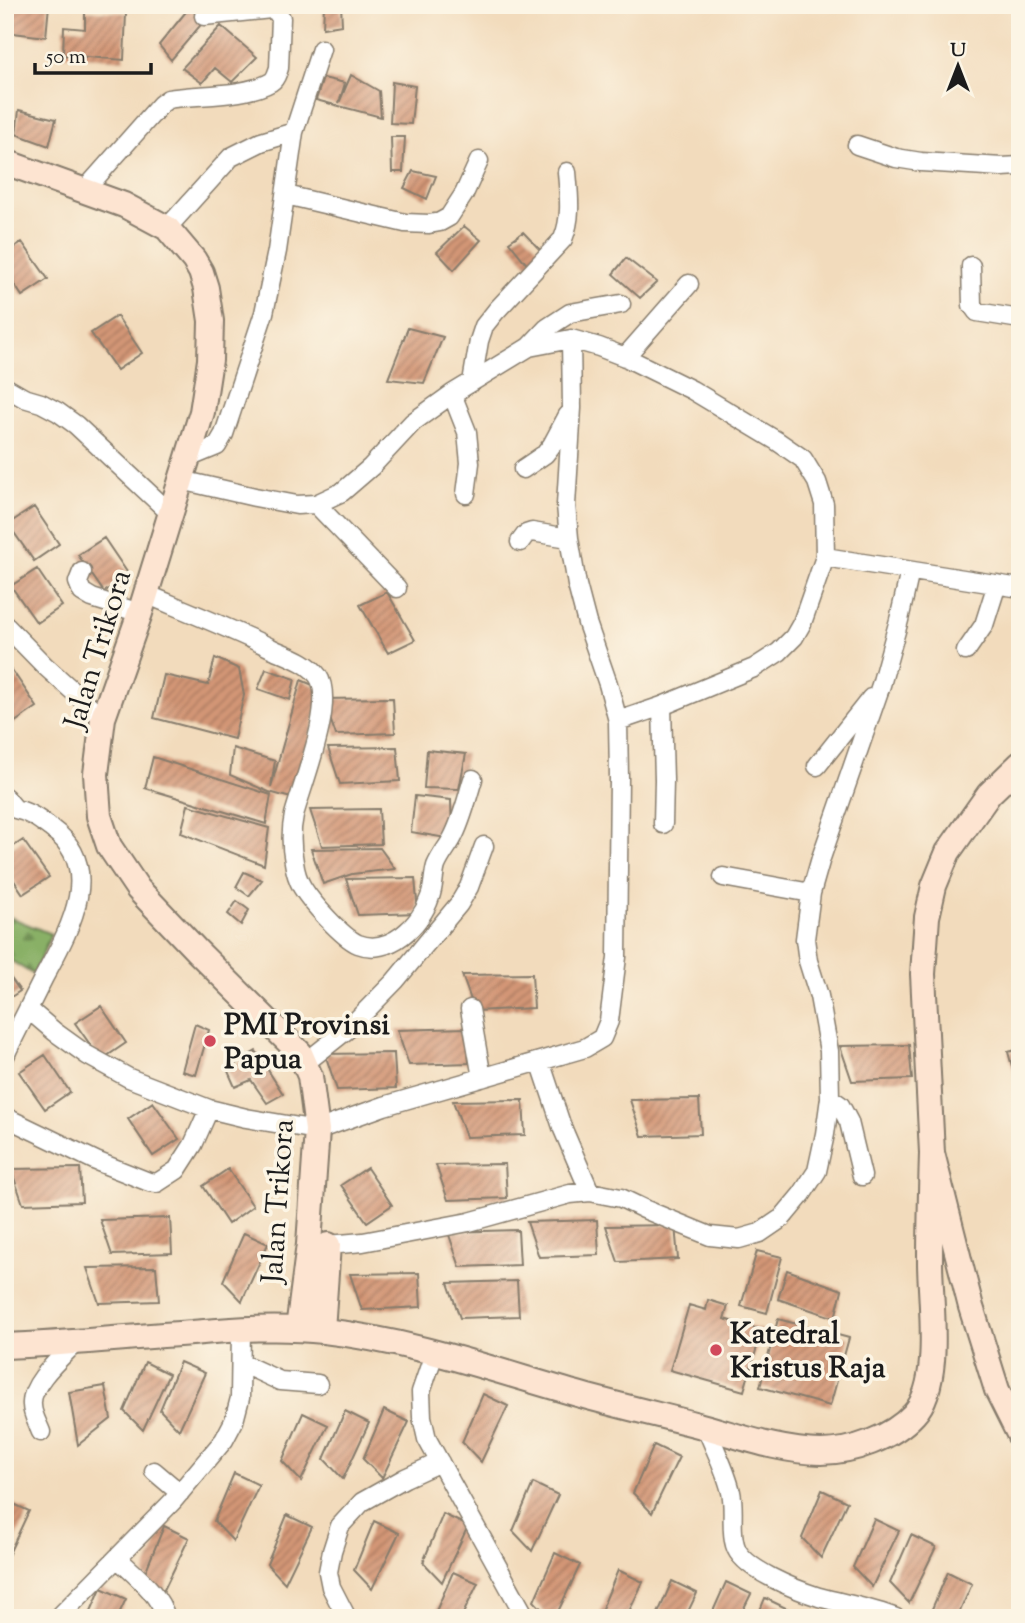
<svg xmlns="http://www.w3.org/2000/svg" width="1025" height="1623" font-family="'Sorts Mill Goudy',serif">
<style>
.forest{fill:url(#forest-firs);stroke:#526641;stroke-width:2}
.building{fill:url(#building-hatch)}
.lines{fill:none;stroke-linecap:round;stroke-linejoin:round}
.street-casing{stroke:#877c6c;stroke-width:21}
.secondary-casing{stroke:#877c6c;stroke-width:28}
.street{stroke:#fff;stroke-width:18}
.secondary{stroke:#fde4d1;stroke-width:24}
.poi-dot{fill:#d1495b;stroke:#fcf5e5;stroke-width:2.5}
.labels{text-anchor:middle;stroke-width:7;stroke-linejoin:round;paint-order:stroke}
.street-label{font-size:30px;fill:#1c1c1c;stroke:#fcf5e5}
.poi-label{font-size:30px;font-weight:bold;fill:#1c1c1c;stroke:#fcf5e5;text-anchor:start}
</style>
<defs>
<pattern id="forest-firs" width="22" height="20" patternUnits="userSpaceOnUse" patternTransform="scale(1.75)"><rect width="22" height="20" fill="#89b066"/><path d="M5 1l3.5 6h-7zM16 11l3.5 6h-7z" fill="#6f8e53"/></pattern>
<pattern id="building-hatch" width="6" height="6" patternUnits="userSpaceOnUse" patternTransform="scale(1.75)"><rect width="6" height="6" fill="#d39676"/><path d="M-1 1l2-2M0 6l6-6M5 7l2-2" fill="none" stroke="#aa7a60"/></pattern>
</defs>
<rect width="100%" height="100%" fill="#fcf5e5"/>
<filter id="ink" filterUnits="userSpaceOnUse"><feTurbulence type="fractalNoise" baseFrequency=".0143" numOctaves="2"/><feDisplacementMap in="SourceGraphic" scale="14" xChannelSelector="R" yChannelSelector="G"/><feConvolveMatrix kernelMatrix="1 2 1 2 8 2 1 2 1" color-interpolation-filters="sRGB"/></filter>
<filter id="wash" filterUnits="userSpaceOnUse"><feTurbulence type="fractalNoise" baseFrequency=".00686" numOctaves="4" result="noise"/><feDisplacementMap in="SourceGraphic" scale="28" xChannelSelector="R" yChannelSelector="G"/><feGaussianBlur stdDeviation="1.57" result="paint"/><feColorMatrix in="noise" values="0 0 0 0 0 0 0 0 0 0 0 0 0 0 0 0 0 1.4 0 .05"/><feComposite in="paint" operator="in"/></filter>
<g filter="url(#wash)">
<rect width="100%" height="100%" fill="#f2dbbc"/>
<path class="forest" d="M5,915L51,934L34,975L5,957Z"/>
<g id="blocks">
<path class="building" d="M5,5H49L46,37L5,32Z
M324,5H341L342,25L323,28Z
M189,8L205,20L171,60L159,45Z
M85,10L126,13L124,60L63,55L64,27L85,29Z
M221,26L257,57L232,82L215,68L202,83L182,68Z
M351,75L379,91L381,117L316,100L323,78L345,83L339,103Z
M392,82L415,86L411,124L390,123Z
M19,110L56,119L49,146L16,134Z
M391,137H405L403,172H392Z
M413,171L436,176L427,199L404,188Z
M464,226L481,240L454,270L437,252Z
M523,232L543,253L529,267L509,242Z
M22,242L48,279L22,296L5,270V253Z
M626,258L657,282L640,298L613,274Z
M117,316L142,353L117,370L91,333Z
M408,328L443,337L424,383L388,379Z
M34,507L59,544L34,561L8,524Z
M104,538L129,575L104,592L78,555Z
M37,569L62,606L37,623L11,586Z
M387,592L415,640L388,653L360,605Z
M215,658L239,669L244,695L234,739L154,718L164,675L208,685Z
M266,669L295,679L290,700L258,689Z
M12,670L37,707L12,724L5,714V674Z
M301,680L322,689L295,799L269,792L230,775L233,748L275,761L271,787Z
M393,698L395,733L336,735L323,699Z
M397,747L400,781L340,784L328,748Z
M427,750L466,754L459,789L424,788Z
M153,757L271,795L266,824L145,788Z
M415,796L451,800L452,839L411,832Z
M188,805L269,828L264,865L181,833Z
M379,809L381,844L322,846L310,810Z
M23,840L49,877L23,894L5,867V852Z
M380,848L395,869L352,874L323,884L311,849Z
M244,872L262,880L249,896L236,887Z
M415,878L418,913L358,915L346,879Z
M237,901L249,910L241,925L228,914Z
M5,970L20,991L5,1001Z
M532,974L534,1008L475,1011L462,975Z
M101,1006L126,1043L101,1060L75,1023Z
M195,1024L209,1030L196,1075L182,1071Z
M467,1028L469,1063L409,1065L397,1030Z
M909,1045L912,1079L852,1081L840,1046Z
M1020,1049V1091H1019L1008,1052Z
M256,1051L283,1094L267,1103L251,1080L235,1087L227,1069Z
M394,1053L396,1088L337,1090L325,1054Z
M45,1055L70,1092L45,1109L19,1072Z
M699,1099L701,1134L642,1136L630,1100Z
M523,1100L525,1135L466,1137L453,1101Z
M153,1102L179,1139L153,1156L128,1119Z
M505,1164L507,1198L448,1200L436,1165Z
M80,1168L82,1202L23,1204L11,1169Z
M367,1168L392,1205L367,1222L341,1185Z
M228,1169L253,1206L228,1224L203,1186Z
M170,1218L172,1253L112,1255L100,1220Z
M597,1220L599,1255L539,1257L527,1222Z
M675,1225L678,1259L618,1262L606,1226Z
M518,1230L520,1265L460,1267L448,1232Z
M244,1233L268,1244L242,1301L223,1281Z
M757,1251L782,1257L767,1313L741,1306Z
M156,1267L159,1301L99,1303L87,1268Z
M787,1270L842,1290L835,1318L778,1299Z
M419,1273L421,1307L362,1310L350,1274Z
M517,1281L519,1316L460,1318L448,1283Z
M708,1300L728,1306L724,1319L762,1330L744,1391L670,1370L689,1305L706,1310Z
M778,1319L849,1338L830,1406L760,1387Z
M145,1362L169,1374L143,1430L124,1411Z
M180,1362L205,1373L179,1430L160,1410Z
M105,1386L111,1419L78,1445L69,1392Z
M483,1394L508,1406L481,1462L462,1442Z
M384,1410L409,1422L382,1478L363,1459Z
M345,1411L369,1423L343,1479L324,1459Z
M303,1413L328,1425L301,1481L282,1461Z
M654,1445L679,1457L652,1513L633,1493Z
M234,1473L259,1485L233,1541L214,1521Z
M533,1483L558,1495L532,1551L513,1531Z
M822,1490L847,1502L821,1558L802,1538Z
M5,1500L29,1511L5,1562Z
M443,1514L468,1526L442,1582L423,1562Z
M287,1515L312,1527L285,1583L267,1564Z
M874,1519L899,1531L872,1587L853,1567Z
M374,1521L399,1533L372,1589L354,1570Z
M164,1526L189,1538L162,1594L144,1575Z
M911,1535L936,1547L909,1603L890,1583Z
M555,1553L580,1565L555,1618H550L534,1601Z
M618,1570L643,1582L626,1618H598Z
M453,1572L478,1583L461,1618H433Z
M948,1572L972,1584L957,1618H928Z
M672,1581L697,1593L685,1618H656Z
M726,1582L751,1594L739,1618H710Z
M101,1588L126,1599L117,1618H88Z
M765,1598L790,1610L786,1618H757Z"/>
</g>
</g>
<g filter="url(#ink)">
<use href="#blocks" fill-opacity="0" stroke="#877c6c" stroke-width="2"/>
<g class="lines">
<g class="street-casing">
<path id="street" d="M857,145L896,158L921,162L1002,167L1020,166
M84,191L161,104L168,99C198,94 245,97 271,82C276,79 277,73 279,68L281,18L276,11L271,9L204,16
M286,195L405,223L429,224L440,222L449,217L464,194L479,161
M167,228L231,157L261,142L294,132
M971,266L972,305L977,312L1020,319
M529,347L547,328L570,313L621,304
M625,357L689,284
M472,382L479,341L484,326L496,311L563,239C572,217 569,196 567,172
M5,387L24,398L41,403L58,412L76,425L171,514
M452,394L467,432L470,463L466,494
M188,458L217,446L224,434L264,313L277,251L294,132L321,49
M523,469L545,454L552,445L568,415
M181,480L255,497L297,505L316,504L342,492L371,467L413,422L452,394L529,347L571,339L599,347L625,357L692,390L777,441L803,459L817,482L824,504L825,557L802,623L794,637L779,652L754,668L662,706L618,721
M316,504L397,588
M520,542L526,534L532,532L569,538
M825,557L1020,588
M82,572L78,582L82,592L92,598L140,613
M146,594C189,612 232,629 273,649C288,656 308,662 318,676C336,702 302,785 294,815C291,829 291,847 294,862C295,870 298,880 302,887C311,902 342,937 358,944C389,956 421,925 430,897C434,887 433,876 436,866C440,856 447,848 452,839C462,821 467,798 473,779
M5,625L45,666L103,718
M966,651L984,625L997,584
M662,706L664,780L663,824
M817,766L871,698
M5,797L15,809C30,812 40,820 52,829C106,868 68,932 44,977C32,1001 20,1025 8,1049L5,1056
M723,877L811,893
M28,1009L55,1032L87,1055L129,1078L209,1109L246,1118L317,1130L384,1106L585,1048L602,1038L609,1021L617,957L619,778L618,721L608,684L587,623L577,585L569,538L566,505L572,408L571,339
M470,1009L482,1078
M540,1061L562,1127L590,1192
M305,1063L348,1029L395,981L459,904L469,887L484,846
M830,1098L840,1105L849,1122L862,1176
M5,1117L96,1161L149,1182L157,1183L177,1170L193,1145L209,1109
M316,1245H328L363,1242L469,1222L570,1194L590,1192L621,1198L644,1209L710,1236L739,1239L760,1233L782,1218L802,1194L817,1171L825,1134L830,1098L829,1051L819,996L808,961L805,939L811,893L821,858L881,685L899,620L910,571
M435,1351L421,1392L422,1417L427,1439L526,1618
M241,1363L280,1381L318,1384
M706,1427C714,1448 726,1470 731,1492C735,1509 730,1528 735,1545C741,1569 797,1590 819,1597C845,1604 872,1608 896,1618
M41,1432C38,1424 32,1414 32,1405C30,1383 63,1356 77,1341
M154,1471L180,1493
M117,1558C135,1575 159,1593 166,1618
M58,1618L172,1502L224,1440L234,1421L240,1398L241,1329
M347,1618L331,1587L328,1572L332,1551L340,1526L362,1502L405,1478L440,1462"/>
</g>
<g class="secondary-casing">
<path id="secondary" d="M5,162L124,205L167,228L194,260L201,272L206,288L211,321L210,360L202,412L140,613L103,718L96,774L99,816L109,846L138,889L197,951L300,1053L310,1076L317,1130L309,1244L298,1329
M1020,764L989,794L948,852L934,886L927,917L923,974L932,1153L971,1307L997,1390L1020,1436
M322,1330L328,1245
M5,1346C67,1344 130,1337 192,1333C235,1329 280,1326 324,1331C413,1341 496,1371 581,1395C620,1406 659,1415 698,1425C739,1436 778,1451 821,1452C852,1452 892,1438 914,1414C943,1383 930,1302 930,1262C930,1225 931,1189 932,1153"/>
</g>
<use href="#street" class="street"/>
<use href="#secondary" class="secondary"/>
</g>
</g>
<g class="poi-dot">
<circle cx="210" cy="1041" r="7"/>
<circle cx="716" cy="1350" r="7"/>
</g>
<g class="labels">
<g class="street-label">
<text transform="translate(97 649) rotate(-73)" y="10">Jalan Trikora</text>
<text transform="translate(277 1201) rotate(-86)" y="10">Jalan Trikora</text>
</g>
<g class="poi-label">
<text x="224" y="1034">PMI Provinsi<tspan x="224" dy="34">Papua</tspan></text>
<text x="730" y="1343">Katedral<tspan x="730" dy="34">Kristus Raja</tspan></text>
</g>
</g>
<rect width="1025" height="1623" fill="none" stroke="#fcf5e5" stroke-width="28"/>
<g transform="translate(958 66)" stroke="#fcf5e5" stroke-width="5" paint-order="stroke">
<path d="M0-5L12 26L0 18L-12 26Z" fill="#1c1c1c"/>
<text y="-10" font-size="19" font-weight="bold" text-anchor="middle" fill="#1c1c1c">U</text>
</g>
<path d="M35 63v10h116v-10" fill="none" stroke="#1c1c1c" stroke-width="3.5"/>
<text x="46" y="63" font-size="21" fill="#1c1c1c" stroke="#fcf5e5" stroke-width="5" paint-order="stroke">50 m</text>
</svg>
